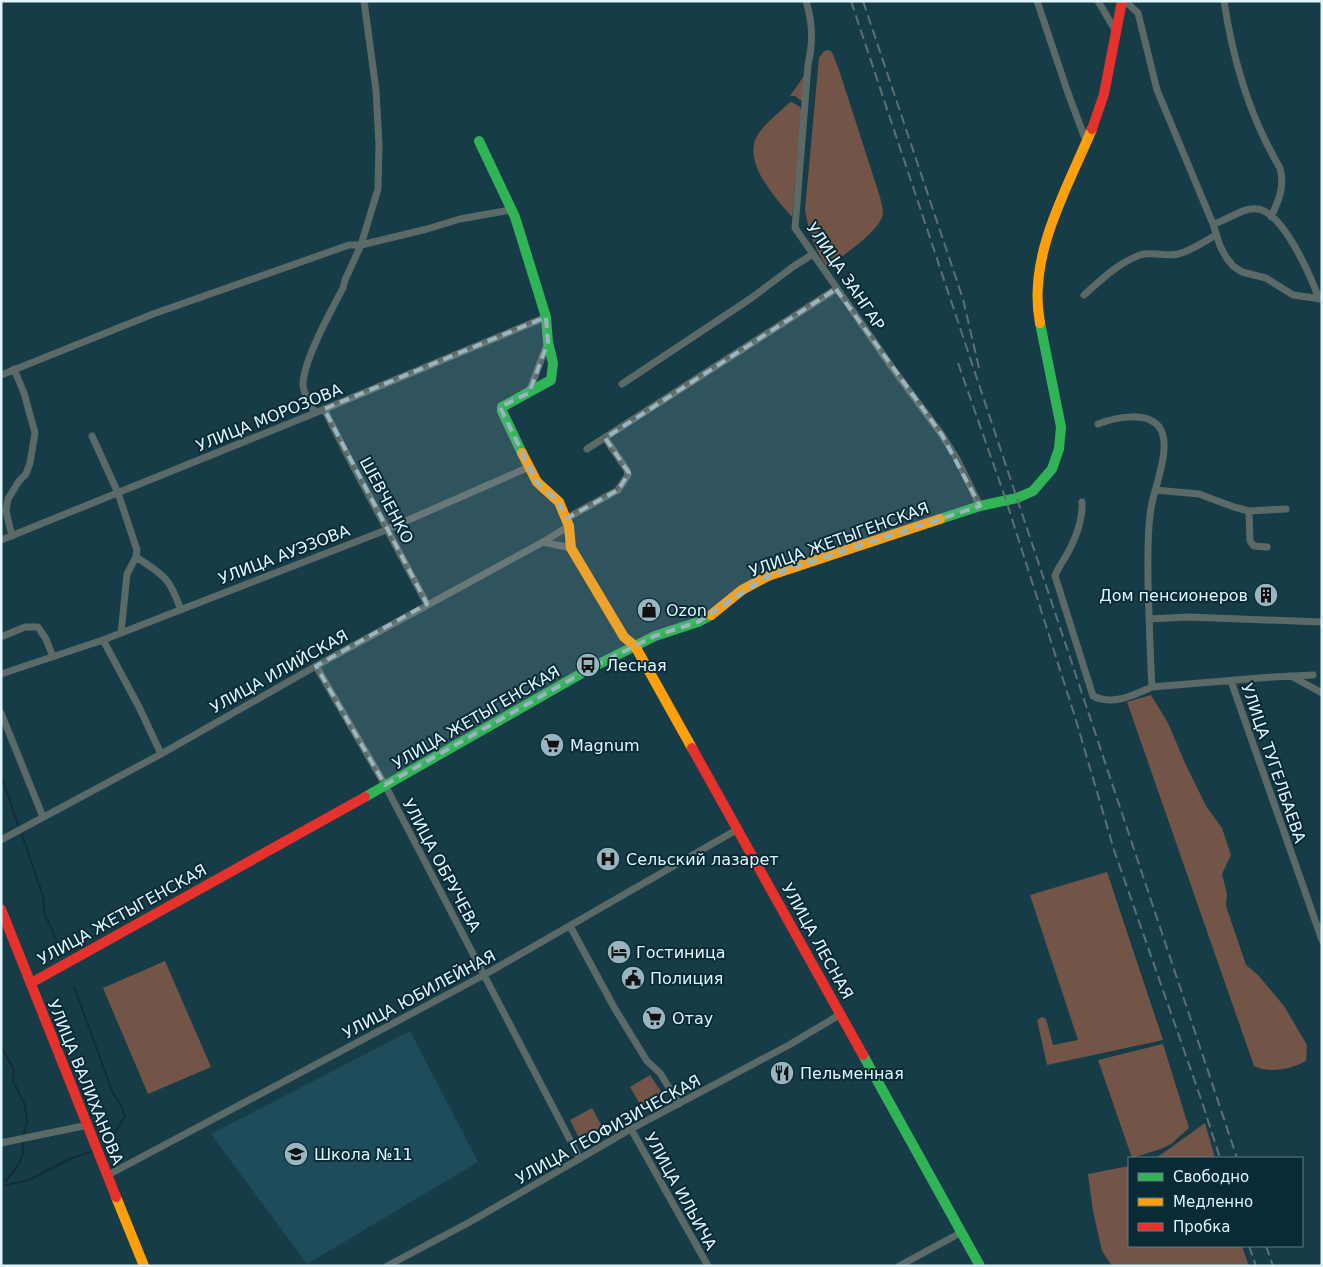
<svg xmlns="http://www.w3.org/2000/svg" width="1323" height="1267" font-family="'DejaVu Sans',sans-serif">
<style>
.built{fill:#1e4c5b}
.green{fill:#735547}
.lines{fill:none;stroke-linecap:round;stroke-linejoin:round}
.stream{stroke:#112d38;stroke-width:2}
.street{stroke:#5c6a67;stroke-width:7}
.fast{stroke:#30b455;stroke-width:10}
.slow{stroke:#ff9f0a;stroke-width:10}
.jam{stroke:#e5322d;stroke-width:10}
.rail{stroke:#5d7073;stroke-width:2;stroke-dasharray:10 5;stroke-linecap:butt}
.marked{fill:#99b5bf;fill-opacity:0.2;stroke:#99b5bf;stroke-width:4;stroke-dasharray:10 6;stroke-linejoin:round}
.labels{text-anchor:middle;stroke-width:4;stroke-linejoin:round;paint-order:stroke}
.street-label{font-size:16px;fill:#e0f6ff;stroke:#092b36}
.poi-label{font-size:16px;fill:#e0f6ff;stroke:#092b36;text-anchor:start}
</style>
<rect width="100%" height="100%" fill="#163c47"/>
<path class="built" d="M410,1031L478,1162L307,1264L211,1134Z"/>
<path class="green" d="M829,50L832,52L839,70L880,197C881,202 883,208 883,213C882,230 841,257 827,267C814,248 809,232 805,210L819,58L824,51Z
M804,76L803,102L795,96H790Z
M792,102L800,107L802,111L792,217C776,199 746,166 755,140C761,126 778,114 789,103Z
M1151,695L1168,723L1185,763L1206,806L1222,828L1231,855L1222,874L1227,894L1226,906L1246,965L1258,975L1284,1006L1307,1045L1306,1061C1292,1069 1269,1074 1254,1066L1127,702Z
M1107,872L1163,1040L1047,1065L1037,1020L1042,1017L1046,1019L1053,1045L1078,1040L1030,895Z
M165,961L211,1067L148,1094L103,988Z
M1163,1044L1189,1128L1171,1144L1161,1149L1132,1158L1098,1060Z
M650,1075L662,1093L641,1106L630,1087Z
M592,1108L603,1128L580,1140L570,1120Z
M1205,1123L1215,1158H1154L1162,1154Z
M1129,1166V1246H1242L1249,1266H1112L1102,1251L1093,1211L1088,1174Z"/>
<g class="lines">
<path class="stream" d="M1,775L19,828
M21,832L43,896L44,912L57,941
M74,987L113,1093L121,1105L125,1116L108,1143
M1,1046L14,1070L13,1081L25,1105L27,1123L23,1137
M5,1181C13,1173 20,1165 23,1153C23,1150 22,1145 23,1141
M6,1185L29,1180L72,1158L91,1152"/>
<path class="street" d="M806,1C813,24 813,42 808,65L795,228L891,366L942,435L957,459L980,506
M1037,1L1068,93L1086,141
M1098,1L1115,30
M1125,1L1138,13L1157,90L1213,224L1220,246L1226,257L1233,266L1242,272L1266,278L1293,295L1322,299
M1224,1C1233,61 1249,116 1280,168C1285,186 1279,200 1271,217
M1213,224C1227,221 1242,207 1257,209C1283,211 1311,277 1319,299
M1084,295C1101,280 1118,263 1140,255C1152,251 1166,257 1178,254C1191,251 1205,241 1216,235
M1,375L153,314L349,245H361L427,229L460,219L511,210
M622,384L750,299L794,266L813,254
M529,392L548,342
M324,409L353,466L427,604
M315,413C312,405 303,394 303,385C303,361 331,311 343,288L345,280L361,245L378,189L379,145L376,90L364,1
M92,436L118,493L137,550L136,557L127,574L121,633
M587,449L836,289
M1155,490L1199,494L1234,507L1249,511L1286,509
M1082,502C1083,520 1075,540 1066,556C1062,563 1058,568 1055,576L1093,696C1114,706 1133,695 1152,687C1150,652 1149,616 1148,581C1148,557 1147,532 1151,508C1154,488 1171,450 1161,430C1150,410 1116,417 1098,424
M1249,511L1250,541L1254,546L1267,547
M567,518L618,490L628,475L627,470L605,438
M12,536L6,511L8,499L19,481L26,474L30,463L35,433L24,393L14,369
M1,540L315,413L546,317
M543,542L571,548
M136,557C165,576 169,577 181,610
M1149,619L1188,617L1322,622
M1,637L25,627H38L46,639L53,657
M316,666L385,785L580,1159
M1,674L103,640
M1291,676L1322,693
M1231,681L1322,940
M1152,687L1273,677L1313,675
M1,713L43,817
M161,754L139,707L103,640L381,532L529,467
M1,840L161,754L316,666L543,542L569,526
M570,926L615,1009L647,1061L660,1073L679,1104
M631,1129L708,1266
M1,1143L88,1125
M108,1175L484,975L738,829
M387,1266L468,1223L631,1129L789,1045L841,1014
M899,1266L962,1232"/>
<path class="fast" d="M479,141L515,217L546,317L548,342L553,363L551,380L502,407V411L522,453
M940,519L980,506L1017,498L1033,491L1052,469L1059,449L1061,427L1040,323
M365,797L591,668L655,636L698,622L711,615
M863,1055L980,1266"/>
<path class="slow" d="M1040,323C1027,256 1067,189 1092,129
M522,453L537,482L559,502L569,526L571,548L624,637L635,646L692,748
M711,615L742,590L768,576L940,519
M116,1197L144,1266"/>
<path class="jam" d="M1092,129L1104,94L1122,1
M692,748L863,1055
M1,909L116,1197
M31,983L365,797"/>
<path class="rail" d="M851,1L1237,1158
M863,1L963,299L979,368
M958,363L1006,500L1075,717L1114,850L1201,1099L1220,1158
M1249,1246L1256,1266
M1266,1246L1273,1266"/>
</g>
<path class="marked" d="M836,289L942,435L980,506L768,576L698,622L655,636L591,668L385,785L316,666L427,604L324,409L546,317L548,342L529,393L500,407L537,482L557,500L567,518L618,490L629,473L605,438Z"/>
<defs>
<g id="building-disc" transform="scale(1.25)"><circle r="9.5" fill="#99b5bf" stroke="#092b36"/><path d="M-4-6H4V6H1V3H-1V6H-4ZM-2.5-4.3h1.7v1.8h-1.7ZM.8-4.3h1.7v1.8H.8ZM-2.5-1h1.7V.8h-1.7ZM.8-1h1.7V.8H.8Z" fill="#111"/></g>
<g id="shop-disc" transform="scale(1.25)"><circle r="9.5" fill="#99b5bf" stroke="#092b36"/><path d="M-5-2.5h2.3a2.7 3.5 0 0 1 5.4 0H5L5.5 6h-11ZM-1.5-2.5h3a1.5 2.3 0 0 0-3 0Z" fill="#111"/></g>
<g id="bus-disc" transform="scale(1.25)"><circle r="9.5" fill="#99b5bf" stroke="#092b36"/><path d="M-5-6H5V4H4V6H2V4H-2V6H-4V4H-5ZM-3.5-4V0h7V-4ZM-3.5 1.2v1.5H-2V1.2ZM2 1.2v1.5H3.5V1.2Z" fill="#111"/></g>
<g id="supermarket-disc" transform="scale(1.25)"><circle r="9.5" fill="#99b5bf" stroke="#092b36"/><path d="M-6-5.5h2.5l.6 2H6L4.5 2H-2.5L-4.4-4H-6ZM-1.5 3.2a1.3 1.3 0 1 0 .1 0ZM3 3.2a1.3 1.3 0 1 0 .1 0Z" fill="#111"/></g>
<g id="hospital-disc" transform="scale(1.25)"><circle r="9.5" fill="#99b5bf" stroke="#092b36"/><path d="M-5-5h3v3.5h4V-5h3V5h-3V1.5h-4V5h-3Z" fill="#111"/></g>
<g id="hotel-disc" transform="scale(1.25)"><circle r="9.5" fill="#99b5bf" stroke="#092b36"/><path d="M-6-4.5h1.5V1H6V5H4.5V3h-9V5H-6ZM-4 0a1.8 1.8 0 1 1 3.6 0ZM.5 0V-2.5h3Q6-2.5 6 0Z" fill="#111"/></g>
<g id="civic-disc" transform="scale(1.25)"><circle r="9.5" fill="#99b5bf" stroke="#092b36"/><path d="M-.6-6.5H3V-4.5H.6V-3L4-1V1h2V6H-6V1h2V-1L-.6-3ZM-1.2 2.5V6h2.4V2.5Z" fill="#111"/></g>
<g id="restaurant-disc" transform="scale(1.25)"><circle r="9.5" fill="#99b5bf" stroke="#092b36"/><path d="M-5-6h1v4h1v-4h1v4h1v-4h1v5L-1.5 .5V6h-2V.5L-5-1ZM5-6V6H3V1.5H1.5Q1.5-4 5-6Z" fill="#111"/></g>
<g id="school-disc" transform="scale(1.25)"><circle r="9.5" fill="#99b5bf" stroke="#092b36"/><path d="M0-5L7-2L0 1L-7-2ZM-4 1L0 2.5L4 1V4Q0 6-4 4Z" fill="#111"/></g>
</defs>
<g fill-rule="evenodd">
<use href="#building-disc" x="1266" y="595"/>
<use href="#shop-disc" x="649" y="610"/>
<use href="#bus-disc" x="588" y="665"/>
<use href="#supermarket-disc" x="552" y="745"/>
<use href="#hospital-disc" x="608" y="859"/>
<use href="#hotel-disc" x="619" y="952"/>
<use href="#civic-disc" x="633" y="978"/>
<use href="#supermarket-disc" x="654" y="1018"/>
<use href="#restaurant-disc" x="782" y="1073"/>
<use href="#school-disc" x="296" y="1154"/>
</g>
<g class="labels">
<g class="street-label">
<text transform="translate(846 276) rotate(56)" y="6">УЛИЦА ЗАНГАР</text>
<text transform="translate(269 417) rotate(-22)" y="6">УЛИЦА МОРОЗОВА</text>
<text transform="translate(387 500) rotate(62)" y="6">ШЕВЧЕНКО</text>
<text transform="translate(839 539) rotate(-20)" y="6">УЛИЦА ЖЕТЫГЕНСКАЯ</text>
<text transform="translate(284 554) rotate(-21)" y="6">УЛИЦА АУЭЗОВА</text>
<text transform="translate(279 671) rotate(-29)" y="6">УЛИЦА ИЛИЙСКАЯ</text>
<text transform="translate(476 717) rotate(-30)" y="6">УЛИЦА ЖЕТЫГЕНСКАЯ</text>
<text transform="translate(1274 763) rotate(71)" y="6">УЛИЦА ТУГЕЛБАЕВА</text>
<text transform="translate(442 865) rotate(62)" y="6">УЛИЦА ОБРУЧЕВА</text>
<text transform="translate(122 914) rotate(-29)" y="6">УЛИЦА ЖЕТЫГЕНСКАЯ</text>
<text transform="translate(818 941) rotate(61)" y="6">УЛИЦА ЛЕСНАЯ</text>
<text transform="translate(419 994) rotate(-28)" y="6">УЛИЦА ЮБИЛЕЙНАЯ</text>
<text transform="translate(86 1082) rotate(68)" y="6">УЛИЦА ВАЛИХАНОВА</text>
<text transform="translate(608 1129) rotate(-29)" y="6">УЛИЦА ГЕОФИЗИЧЕСКАЯ</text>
<text transform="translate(681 1191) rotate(61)" y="6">УЛИЦА ИЛЬИЧА</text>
</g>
<g class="poi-label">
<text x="1248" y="601" text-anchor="end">Дом пенсионеров</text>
<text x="666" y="616">Ozon</text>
<text x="606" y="671">Лесная</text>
<text x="570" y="751">Magnum</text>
<text x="626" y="865">Сельский лазарет</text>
<text x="636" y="958">Гостиница</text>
<text x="650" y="984">Полиция</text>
<text x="672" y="1024">Отау</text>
<text x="800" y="1079">Пельменная</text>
<text x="314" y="1160">Школа №11</text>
</g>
</g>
<rect width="1323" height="1267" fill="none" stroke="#e0f6ff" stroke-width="5"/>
<rect x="1128" y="1157" width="175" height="90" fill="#092b36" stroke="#5f7c86"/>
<rect x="1138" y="1173" width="25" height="8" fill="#30b455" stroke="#5f7c86"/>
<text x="1173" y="1182" font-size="15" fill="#e0f6ff">Свободно</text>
<rect x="1138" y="1198" width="25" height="8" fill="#ff9f0a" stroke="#5f7c86"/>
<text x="1173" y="1207" font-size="15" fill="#e0f6ff">Медленно</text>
<rect x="1138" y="1223" width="25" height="8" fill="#e5322d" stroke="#5f7c86"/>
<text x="1173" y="1232" font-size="15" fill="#e0f6ff">Пробка</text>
</svg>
